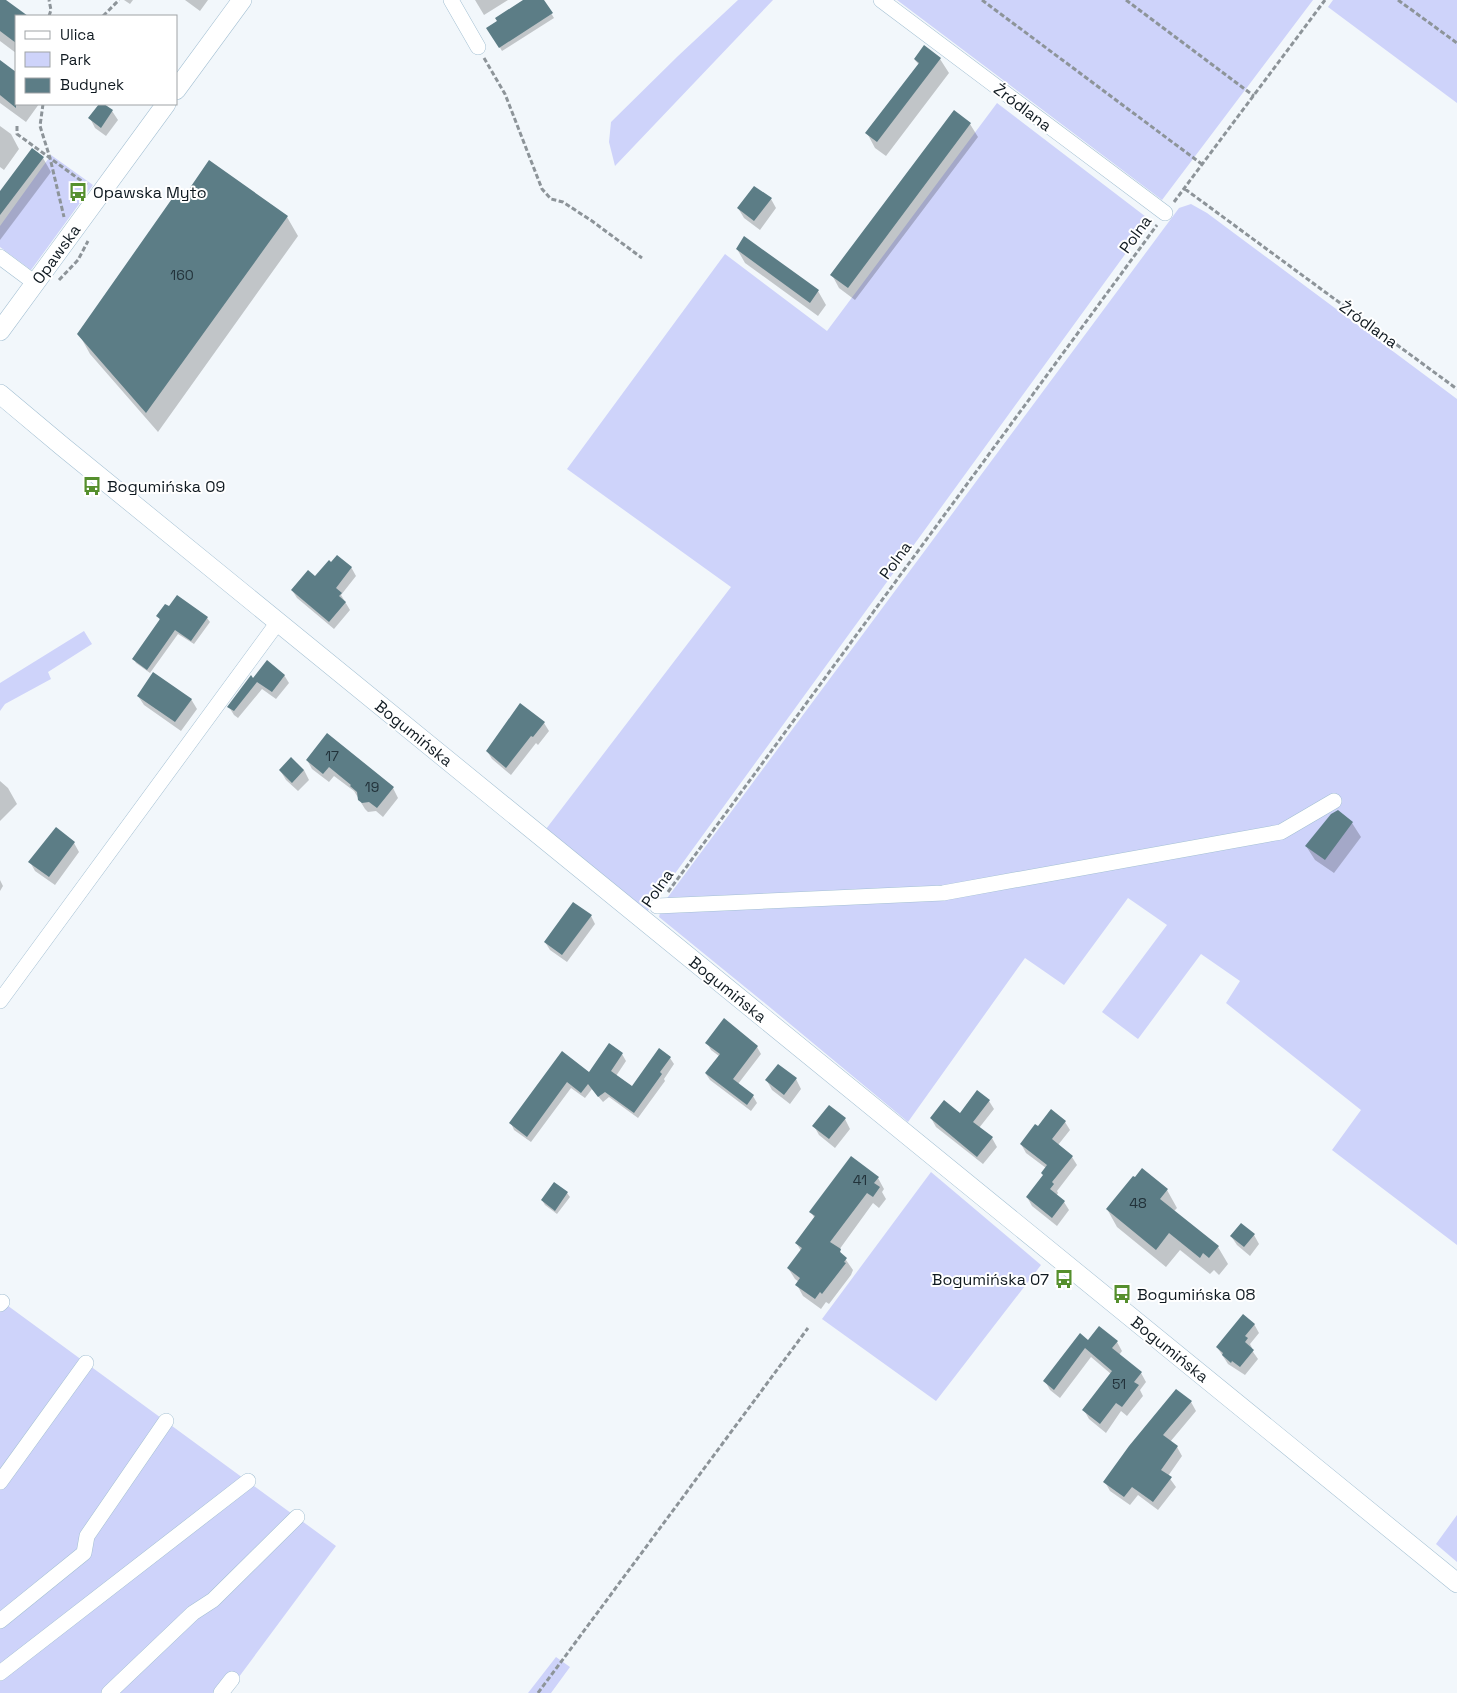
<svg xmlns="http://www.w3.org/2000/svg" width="1457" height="1693" font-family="'Space Grotesk',sans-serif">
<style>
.green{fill:#ced3fa}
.shadow{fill:#0003}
.building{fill:#5c7d86}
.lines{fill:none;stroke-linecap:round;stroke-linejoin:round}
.minor-casing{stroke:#a4c0d3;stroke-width:16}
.major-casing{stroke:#a4c0d3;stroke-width:20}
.path{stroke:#8d9499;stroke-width:3;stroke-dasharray:5 2.5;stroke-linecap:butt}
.minor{stroke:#fff;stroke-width:15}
.major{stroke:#fff;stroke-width:19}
.labels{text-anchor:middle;stroke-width:4;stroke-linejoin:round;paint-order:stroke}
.number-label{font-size:14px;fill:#22323a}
.street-label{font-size:16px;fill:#0f1920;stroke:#fff}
.poi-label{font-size:16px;fill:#0f1920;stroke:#fff;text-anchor:start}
</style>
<rect width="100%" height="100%" fill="#f2f7fb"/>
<path class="green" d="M738,0H773L615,166L609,142L611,122L678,56Z
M897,0H1313L1162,200Z
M1333,0H1457V103L1328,7Z
M997,103L1150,220L647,912L546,829L731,587L567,469L725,254L827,331Z
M51,155L93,185L31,270L0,247V226Z
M1191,204L1207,213L1457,399V1245L1332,1150L1361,1110L1226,1003L1240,981L1201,954L1138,1039L1102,1012L1167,925L1128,898L1064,985L1025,958L908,1122L772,1009L659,917L662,905L1179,208Z
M84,631L92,644L48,672L51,679L5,704L0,711V683Z
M931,1172L1041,1265L936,1401L822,1319Z
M0,1300L336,1546L227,1693H0Z
M1457,1515V1562L1436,1544Z
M556,1657L570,1667L551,1693H528Z"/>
<path class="shadow" d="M0,0H4L26,16H16V53L0,41Z
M124,0H133L130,4Z
M185,0H208L200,11Z
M475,0H508L484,15Z
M525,0H543L554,18L502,51L488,28Z
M940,59L949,73L886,156L875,148L867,133L919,65L915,60Z
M0,62L16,74V104H39L26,122L0,103Z
M100,104L112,111L118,120L106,136L95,128L90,118Z
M970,124L978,137L855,300L839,288L832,275Z
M0,126L11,134L19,149L4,170L0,167Z
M43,158L51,172L0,240V193Z
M183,199L287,217L298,236L158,432L90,354L79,334Z
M771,199L776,208L760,230L744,218L738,208Z
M737,249L818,291L826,305L818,316L745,263Z
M351,567L356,576L341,595L350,610L334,629L297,598L292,590L315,578Z
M169,608L207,618L210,622L194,644L178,634L150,673L136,663L134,659L160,621L158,616Z
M284,675L289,683L276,699L262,689L238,718L234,715L229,707L254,680Z
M138,696L191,699L197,709L181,731L144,705Z
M544,723L549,731L538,745L536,743L511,775L492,759L487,751Z
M327,735L393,788L398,798L383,817L376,811L368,812L365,809L354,791L334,776L329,782L312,769L307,760Z
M280,770H304L309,780L298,791L286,780Z
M0,781L8,788L17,804L0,821Z
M1352,823L1361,837L1334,873L1315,860L1306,846Z
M74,843L79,852L55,885L35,871L30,862Z
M0,880L3,886L0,891Z
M591,916L595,924L567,962L550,950L545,942Z
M724,1020L757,1047L761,1054L738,1084L753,1096L757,1103L751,1111L710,1080L706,1074L719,1056L711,1050L707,1043Z
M562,1053L589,1073L622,1054L626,1061L616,1076L632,1088L670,1058L674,1064L664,1079L665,1081L638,1118L609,1097L603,1102L592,1089L585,1098L571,1088L531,1142L514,1130L511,1123Z
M779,1066L796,1079L801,1089L790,1104L772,1090L767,1081Z
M989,1101L994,1109L979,1128L992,1138L997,1147L983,1164L936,1127L931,1118L960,1115Z
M845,1119L850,1129L835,1148L819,1135L814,1126Z
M1065,1122L1070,1130L1058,1145L1072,1157L1077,1165L1057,1191L1058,1193L1056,1196L1064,1202L1069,1210L1057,1226L1032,1206L1027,1197L1044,1176L1046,1168L1026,1153L1021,1144L1038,1127Z
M878,1178L884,1189L882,1192L886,1199L879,1208L873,1203L839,1250L853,1270L851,1275L829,1304L826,1302L821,1309L803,1296L797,1285L799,1282L795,1279L788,1268L801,1251L797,1244L815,1219L811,1212Z
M1167,1190L1177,1208L1174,1211L1218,1247L1228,1264L1219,1275L1214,1270L1210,1274L1180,1250L1166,1267L1117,1227L1107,1209Z
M567,1193L570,1197L557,1214L545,1205L542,1200Z
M1254,1235L1259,1244L1250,1256L1237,1245L1231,1236Z
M1254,1324L1259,1333L1250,1344L1252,1348L1251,1349L1258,1359L1245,1375L1228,1364L1217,1347Z
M1088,1341L1117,1342L1122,1351L1119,1355L1141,1373L1146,1382L1140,1390L1143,1396L1127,1416L1121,1411L1106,1433L1089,1419L1084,1410L1111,1374L1091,1357L1060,1398L1050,1390L1045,1381Z
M1176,1391L1191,1402L1196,1411L1170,1442L1177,1447L1182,1456L1168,1476L1176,1487L1158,1510L1138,1495L1130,1505L1110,1491L1105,1482Z"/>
<path class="building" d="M0,0H6L28,16H16V43L0,31Z
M523,0H544L553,13L499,48L486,28L497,21L495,18Z
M924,45L941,58L877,142L865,133L919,63L914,59Z
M0,60L16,72V108L0,95Z
M99,104H104L113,110L101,128L88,118Z
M954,110L971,123L848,288L830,275Z
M32,148L44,157L0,215V191Z
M209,160L288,216L146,413L77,334L176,193L183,198Z
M754,186L772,198L754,221L737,208Z
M744,236L819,290L810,303L736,249Z
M337,555L352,567L336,588L342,593L339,596L346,602L329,622L291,590L308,570L315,576L329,560L331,562Z
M177,595L208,617L191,641L175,630L147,670L132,659L160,619L156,616L165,604L169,606Z
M267,660L285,675L272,692L257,682L234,711L227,707L251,675L253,678Z
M153,672L192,699L175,722L137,696Z
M520,703L545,722L533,737L531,736L506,768L486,751Z
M327,733L394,787L377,808L369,802L362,803L358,800L357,792L350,786L351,785L329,767L323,774L306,760Z
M291,757L304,770L292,783L279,770Z
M1338,810L1353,822L1325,860L1305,846L1331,814Z
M56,827L75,842L49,877L28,862Z
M573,902L592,915L562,955L544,942Z
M724,1018L758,1046L733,1079L754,1095L747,1105L705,1073L720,1054L705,1043Z
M609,1043L623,1053L611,1071L632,1086L659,1048L671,1057L660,1072L662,1074L634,1113L605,1092L598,1097L588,1084L581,1093L567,1082L527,1137L509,1123L562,1051L589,1072Z
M778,1064L797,1078L784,1095L765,1080Z
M977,1090L990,1100L973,1122L993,1137L977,1157L930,1118L944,1100L960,1113Z
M829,1105L846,1118L829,1139L812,1126Z
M1051,1109L1066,1121L1052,1139L1073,1156L1052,1182L1054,1184L1050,1189L1065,1201L1052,1218L1026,1197L1043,1175L1041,1173L1047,1165L1020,1144L1035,1124L1038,1126Z
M851,1156L879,1177L874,1183L880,1187L873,1197L867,1193L830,1242L841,1249L840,1252L847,1258L844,1262L846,1263L822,1294L820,1292L815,1299L795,1285L800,1278L787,1268L802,1248L795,1243L815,1216L809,1212Z
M1142,1168L1168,1189L1160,1199L1219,1246L1209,1258L1203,1253L1200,1258L1169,1233L1156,1250L1106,1209L1133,1176L1135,1177Z
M554,1182L568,1192L555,1211L541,1200Z
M1241,1223L1255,1234L1244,1247L1230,1236Z
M1243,1314L1255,1324L1245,1336L1248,1338L1245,1342L1254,1350L1240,1367L1232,1361L1231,1363L1222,1355L1223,1353L1216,1347Z
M1099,1326L1118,1341L1112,1348L1142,1372L1134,1382L1139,1385L1122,1407L1116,1403L1100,1424L1082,1410L1112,1371L1085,1348L1054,1390L1043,1381L1080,1333L1088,1340Z
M1176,1389L1192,1401L1163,1435L1178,1446L1161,1470L1172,1477L1153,1502L1132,1487L1124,1497L1103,1482L1129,1446Z"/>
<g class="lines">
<g class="minor-casing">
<path id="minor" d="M451,0L478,47
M881,0L1165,213
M0,257L35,283
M657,906L943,893L1281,832L1334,801
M0,1001L278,622
M0,1304L2,1302
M0,1482L86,1363
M0,1621L84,1553L87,1536L166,1421
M0,1673L248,1481
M109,1693L193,1613L213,1600L297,1517
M221,1693L232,1679"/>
</g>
<g class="major-casing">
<path id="major" d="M176,90L242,0
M0,331L166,104
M0,394L62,446L1457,1583"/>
</g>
<path class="path" d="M982,0L1203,165
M1126,0L1254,96
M1398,0L1457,43
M49,16L51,10L49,0
M103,16L119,0
M484,58L505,94L542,189L551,199L563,202L592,221L642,258
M43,104L40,126L50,158L64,217
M17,126V134L87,185
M1185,189L1457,389
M1174,202L1325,0
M59,280L78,260L88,241
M668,892L1157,225
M538,1693L808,1328"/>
<use href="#minor" class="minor"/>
<use href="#major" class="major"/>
</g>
<defs>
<g id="bus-bare" transform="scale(1.5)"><path d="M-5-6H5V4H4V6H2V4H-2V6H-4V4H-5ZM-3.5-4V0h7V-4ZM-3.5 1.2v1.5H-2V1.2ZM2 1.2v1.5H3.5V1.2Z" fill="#558f2d" stroke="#fff" stroke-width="2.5" paint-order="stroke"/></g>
</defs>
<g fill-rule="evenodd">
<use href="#bus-bare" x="78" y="192"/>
<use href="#bus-bare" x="92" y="486"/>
<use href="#bus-bare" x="1064" y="1279"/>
<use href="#bus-bare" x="1122" y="1294"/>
</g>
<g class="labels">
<g class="number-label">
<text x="182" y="280">160</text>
<text x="332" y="761">17</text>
<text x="372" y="792">19</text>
<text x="860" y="1185">41</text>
<text x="1138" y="1208">48</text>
<text x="1119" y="1389">51</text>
</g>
<g class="street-label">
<text transform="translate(1023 107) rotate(37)" y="6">Źródlana</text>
<text transform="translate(1135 234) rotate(-54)" y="6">Polna</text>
<text transform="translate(56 254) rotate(-54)" y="6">Opawska</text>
<text transform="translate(1369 324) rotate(36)" y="6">Źródlana</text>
<text transform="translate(895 560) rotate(-54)" y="6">Polna</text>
<text transform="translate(414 733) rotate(39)" y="6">Bogumińska</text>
<text transform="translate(657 888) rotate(-55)" y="6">Polna</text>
<text transform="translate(728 989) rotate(39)" y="6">Bogumińska</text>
<text transform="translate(1170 1349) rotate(39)" y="6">Bogumińska</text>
</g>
<g class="poi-label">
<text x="93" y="198">Opawska Myto</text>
<text x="107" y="492">Bogumińska 09</text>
<text x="1049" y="1285" text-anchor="end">Bogumińska 07</text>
<text x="1137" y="1300">Bogumińska 08</text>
</g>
</g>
<rect x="15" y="15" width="162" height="90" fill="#ffffff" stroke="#9fa3a6"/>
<rect x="25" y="31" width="25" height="8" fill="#ffffff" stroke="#9fa3a6"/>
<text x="60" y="40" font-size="15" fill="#0f1920">Ulica</text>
<rect x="25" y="52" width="25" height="15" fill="#ced3fa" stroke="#9fa3a6"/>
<text x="60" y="65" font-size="15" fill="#0f1920">Park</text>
<rect x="25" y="78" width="25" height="15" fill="#5c7d86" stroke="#9fa3a6"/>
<text x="60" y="90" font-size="15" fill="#0f1920">Budynek</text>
</svg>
